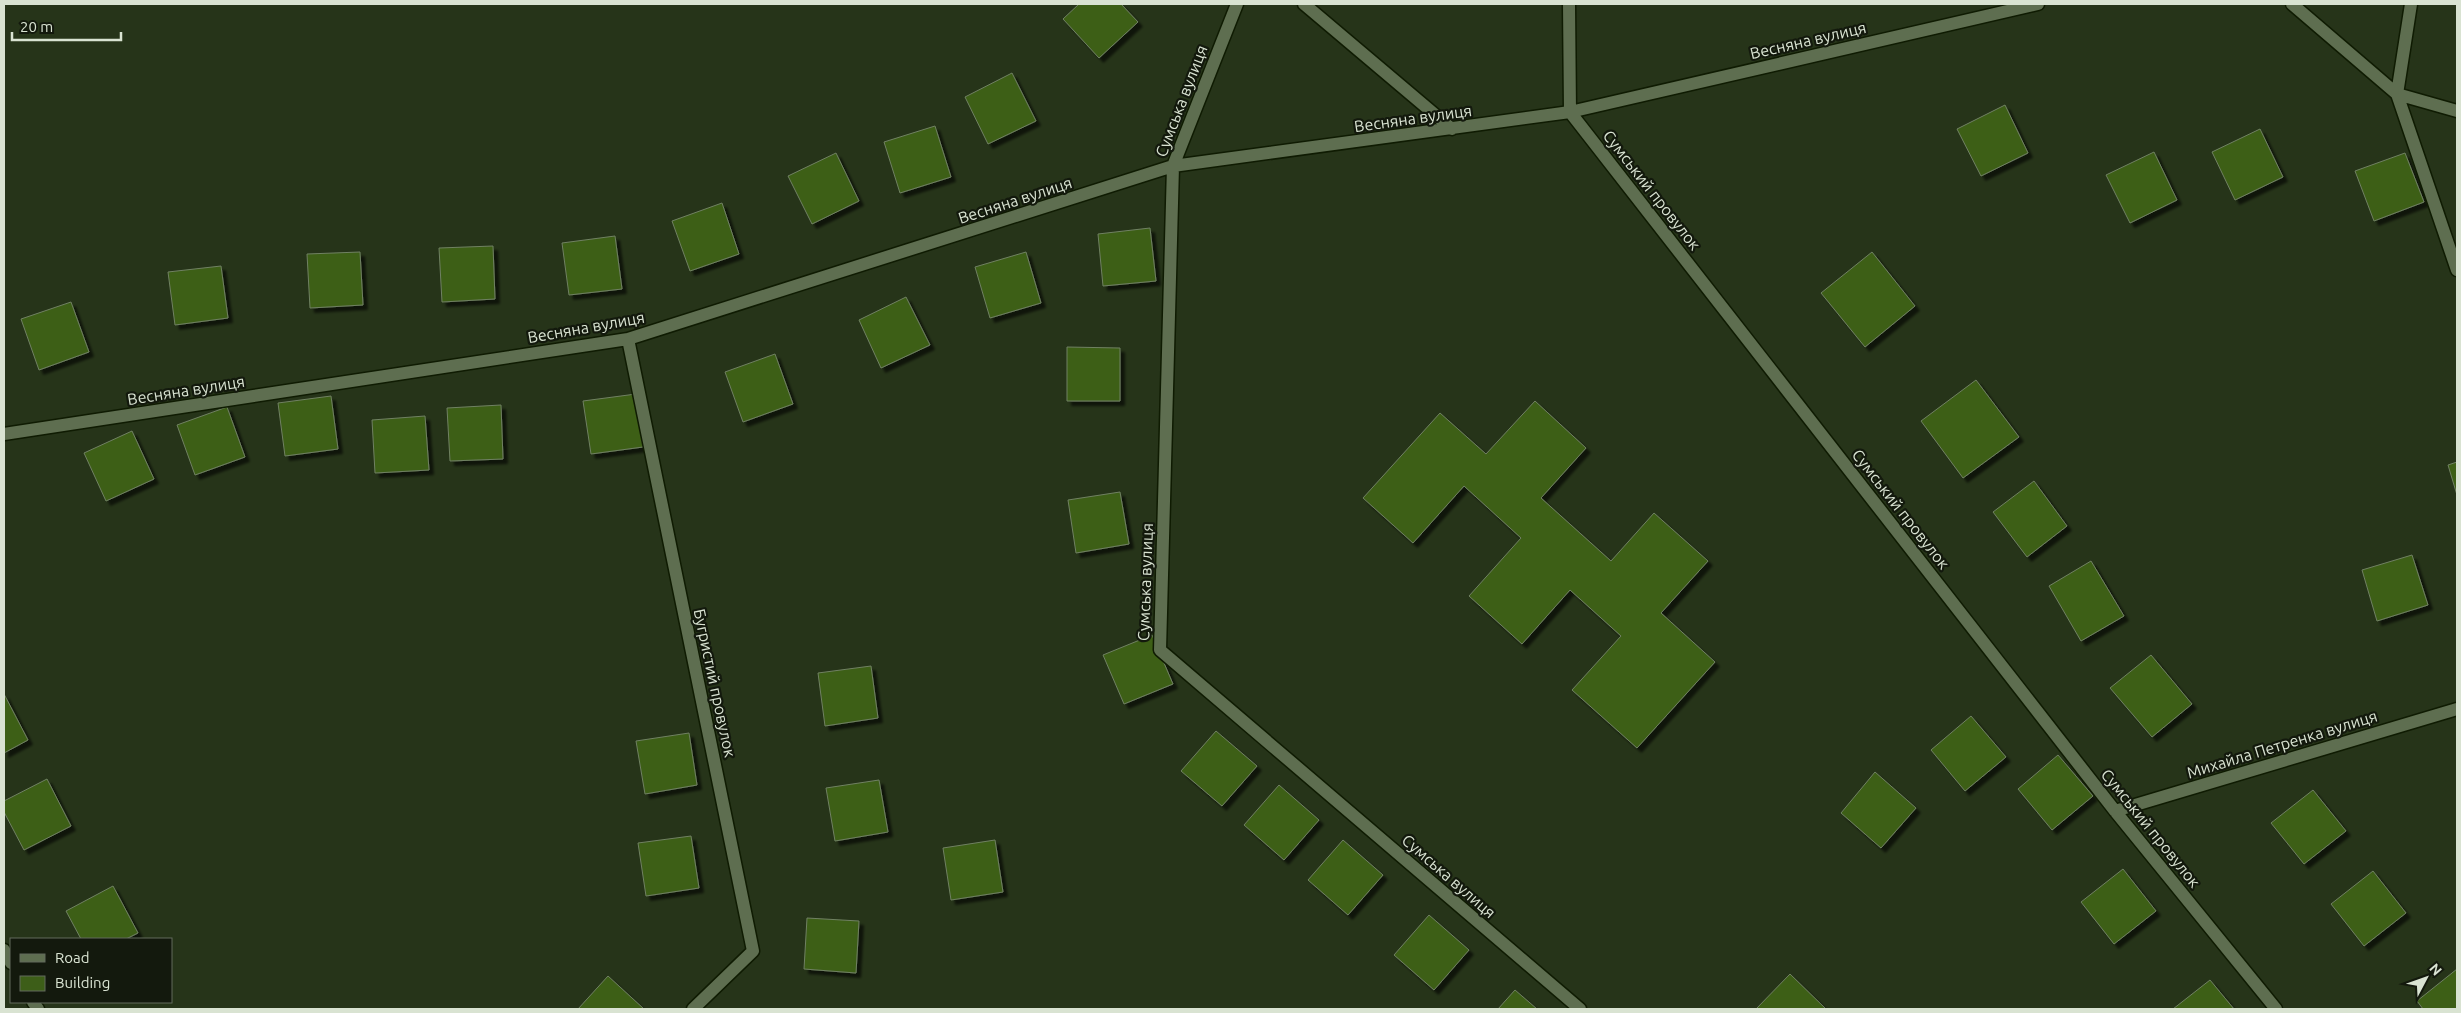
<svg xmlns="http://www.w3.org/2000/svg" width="2461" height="1013" font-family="Ubuntu,sans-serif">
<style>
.building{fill:#3d5e18;stroke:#708162;filter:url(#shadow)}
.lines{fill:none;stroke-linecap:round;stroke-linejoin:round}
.street-casing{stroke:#0f1b02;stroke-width:15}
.street{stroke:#5e6e50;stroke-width:12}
.labels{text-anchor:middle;stroke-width:4.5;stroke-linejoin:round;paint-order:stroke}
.street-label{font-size:16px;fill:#d9e3d2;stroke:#13190d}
</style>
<defs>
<filter id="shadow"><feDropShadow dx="4.5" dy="4.5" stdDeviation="1" flood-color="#0009"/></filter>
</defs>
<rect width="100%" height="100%" fill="#263419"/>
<path class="building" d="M1079,4H1121L1138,22L1099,58L1063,19Z
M1012,73L1036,121L988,144L965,97Z
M2005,105L2028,153L1981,176L1957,129Z
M935,126L951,177L900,193L884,142Z
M2260,129L2283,177L2235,200L2212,152Z
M2154,152L2177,200L2130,223L2106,175Z
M836,153L859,201L812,224L788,176Z
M2405,153L2424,202L2374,221L2355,171Z
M722,203L739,254L690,271L672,221Z
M1150,228L1156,281L1103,286L1098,234Z
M615,236L622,289L569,295L562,243Z
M493,246L495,299L442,302L439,248Z
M360,252L363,305L310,308L307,254Z
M1026,252L1041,303L990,318L975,267Z
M1872,252L1915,306L1865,347L1821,293Z
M221,266L228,318L175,325L168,272Z
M906,297L930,345L881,368L859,320Z
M71,302L89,352L39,370L21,319Z
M1067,347L1120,348V401H1067Z
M775,354L793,404L743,422L725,372Z
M1976,380L2019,437L1963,478L1921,421Z
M636,394L643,447L591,454L583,401Z
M331,396L338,449L285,456L278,403Z
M1535,401L1586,448L1541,498L1611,561L1654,513L1708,561L1661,613L1715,662L1637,748L1572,690L1621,636L1570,590L1522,644L1469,596L1521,538L1464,486L1413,543L1363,498L1440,413L1486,454Z
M501,405L503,459L450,461L447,408Z
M227,407L245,457L195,475L177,425Z
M425,416L429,470L375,473L372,420Z
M132,431L154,479L106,501L84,453Z
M2457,462V495L2448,465Z
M2034,481L2067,526L2027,557L1993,512Z
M1120,492L1129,544L1076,553L1068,500Z
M2412,555L2428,605L2377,621L2362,570Z
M2091,561L2124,616L2081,641L2049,586Z
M1152,635L1173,684L1124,704L1103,655Z
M2151,655L2192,704L2152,737L2110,688Z
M871,666L878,718L825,726L818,673Z
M4,694L28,740L4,753Z
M1971,716L2006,757L1965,791L1931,750Z
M1216,731L1257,766L1222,806L1181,771Z
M689,733L697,785L645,794L636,741Z
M2058,755L2093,796L2052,830L2018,789Z
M1875,772L1916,808L1881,848L1841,813Z
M47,779L71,826L24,850L4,812V801Z
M879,780L888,832L835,841L826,788Z
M1279,785L1319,820L1284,860L1244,825Z
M2313,790L2346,831L2304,864L2271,823Z
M691,836L699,888L646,896L638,843Z
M995,840L1003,892L951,900L943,848Z
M1343,840L1383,875L1348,915L1308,880Z
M2123,869L2156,911L2114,944L2081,902Z
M2373,871L2406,913L2364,946L2331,904Z
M113,886L138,933L126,939H81L66,911Z
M1429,915L1469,950L1434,990L1394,955Z
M807,918L859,921L856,973L804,969Z
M2457,969V1009H2423L2417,1001Z
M1790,974L1826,1009H1756Z
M608,976L644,1009H578Z
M2210,980L2234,1009H2173Z
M1515,990L1537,1009H1498Z"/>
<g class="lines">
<g class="street-casing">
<path id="street" d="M1237,4L1173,166L1160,650L1580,1009
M1304,4L1452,129
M1569,4L1570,112L2115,811L2276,1009
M2292,4L2397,94L2457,111
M2411,4L2397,94L2457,270
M628,339L753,951L693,1009
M4,434L628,339L1173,166L1570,112L2038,4
M2115,811L2457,709
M4,950L11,963
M33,1002L38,1009"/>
</g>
<use href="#street" class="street"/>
</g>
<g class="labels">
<g class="street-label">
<text transform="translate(1808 40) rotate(-13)" y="6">Весняна вулиця</text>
<text transform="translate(1181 101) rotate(-69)" y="6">Сумська вулиця</text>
<text transform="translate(1413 118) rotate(-8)" y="6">Весняна вулиця</text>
<text transform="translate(1652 190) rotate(52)" y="6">Сумський провулок</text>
<text transform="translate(1015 200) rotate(-18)" y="6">Весняна вулиця</text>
<text transform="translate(586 327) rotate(-10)" y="6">Весняна вулиця</text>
<text transform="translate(186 390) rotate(-9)" y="6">Весняна вулиця</text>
<text transform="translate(1901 509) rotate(52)" y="6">Сумський провулок</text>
<text transform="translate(1145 582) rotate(-88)" y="6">Сумська вулиця</text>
<text transform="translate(715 683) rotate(78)" y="6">Бугристий провулок</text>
<text transform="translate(2282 744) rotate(-17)" y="6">Михайла Петренка вулиця</text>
<text transform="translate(2151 828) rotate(51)" y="6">Сумський провулок</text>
<text transform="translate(1449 876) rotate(41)" y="6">Сумська вулиця</text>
</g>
</g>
<rect width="2461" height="1013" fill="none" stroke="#d9e3d2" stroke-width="10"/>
<rect x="10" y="938" width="162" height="65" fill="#13190d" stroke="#626a5c"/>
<rect x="20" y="954" width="25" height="8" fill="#5e6e50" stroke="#626a5c"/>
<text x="55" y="963" font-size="15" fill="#d9e3d2">Road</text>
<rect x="20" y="976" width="25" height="15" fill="#3d5e18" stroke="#626a5c"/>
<text x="55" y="988" font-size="15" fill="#d9e3d2">Building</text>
<g transform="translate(2426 978) rotate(49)" stroke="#13190d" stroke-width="4" paint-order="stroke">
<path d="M0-4L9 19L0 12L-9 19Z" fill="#d9e3d2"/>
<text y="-8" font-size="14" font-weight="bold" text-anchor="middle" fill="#d9e3d2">N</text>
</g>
<path d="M12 32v8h109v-8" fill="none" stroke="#d9e3d2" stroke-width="2.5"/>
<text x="20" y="32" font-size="15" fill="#d9e3d2" stroke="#13190d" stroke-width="4" paint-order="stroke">20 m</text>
</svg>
